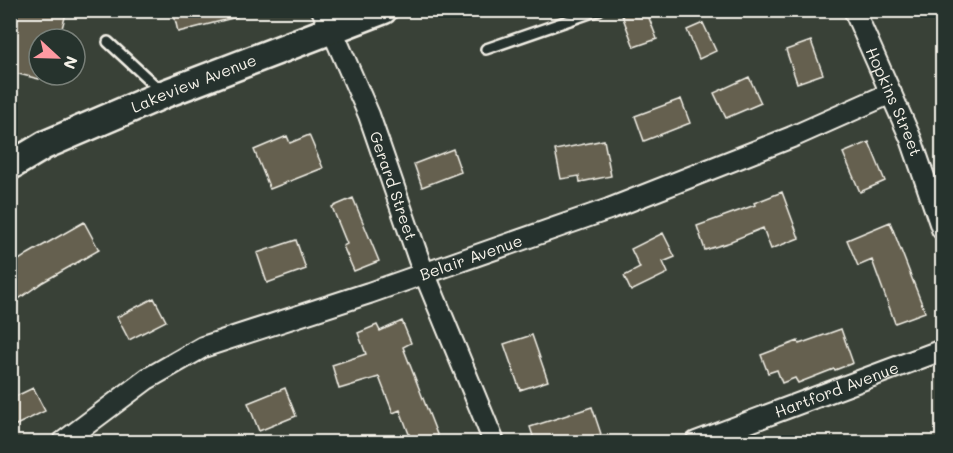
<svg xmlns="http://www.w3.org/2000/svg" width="953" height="453" font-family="Mali,sans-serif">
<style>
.building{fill:#65614f;stroke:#f4f1e8;stroke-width:1.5}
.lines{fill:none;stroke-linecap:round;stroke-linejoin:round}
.service-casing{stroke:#f4f1e8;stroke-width:14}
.minor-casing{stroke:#f4f1e8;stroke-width:24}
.secondary-casing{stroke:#f4f1e8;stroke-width:32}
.service{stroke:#26332d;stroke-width:9}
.minor{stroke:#26332d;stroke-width:20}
.secondary{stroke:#26332d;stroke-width:27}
.labels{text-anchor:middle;stroke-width:6;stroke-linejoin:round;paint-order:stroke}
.street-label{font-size:16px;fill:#f4f1e8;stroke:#26332d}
</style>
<rect width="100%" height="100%" fill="#394137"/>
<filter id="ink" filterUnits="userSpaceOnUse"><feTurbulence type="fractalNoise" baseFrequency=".0167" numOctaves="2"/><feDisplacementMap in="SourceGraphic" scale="12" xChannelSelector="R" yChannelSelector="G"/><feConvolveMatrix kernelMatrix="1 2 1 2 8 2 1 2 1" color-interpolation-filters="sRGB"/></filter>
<g filter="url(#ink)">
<path class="building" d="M10,10H67L59,39H39V79L10,72Z
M173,10H236L237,17L178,32Z
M620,10H646L657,39L634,47Z
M703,23L716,51L699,59L687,30Z
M811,41L823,74L797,83L786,50Z
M749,77L761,103L726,118L714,93Z
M681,99L690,123L644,141L635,116Z
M309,135L323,168L270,189L254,150L287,136L290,143Z
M604,140L611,176L580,182L579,176L561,179L555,150Z
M869,142L885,181L860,192L843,153Z
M453,149L461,172L422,187L414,164Z
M782,192L799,238L771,249L763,228L731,241V242L705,250L697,226L755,205L754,203Z
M353,198L379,261L354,271L343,246L347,244L332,207Z
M84,222L99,250L43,282L10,305V266L28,254Z
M890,222L925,312L895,323L872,260L858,266L847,240Z
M663,233L675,257L663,262L668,273L631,291L624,276L640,268L631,249Z
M296,240L306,269L267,283L257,253Z
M154,298L166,321L129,340L117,317Z
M402,321L411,343L403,347L440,442H412L400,410L393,413L379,377L339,389L332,365L366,354L358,333L377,325L380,331Z
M841,329L853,363L835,370L834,369L798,383L795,378L782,383L777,370L768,373L761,355L798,341L799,344Z
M532,335L548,381L520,390L504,344Z
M33,388L45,411L10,428V399Z
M285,388L296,416L259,431L248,403Z
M592,407L601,434L574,442H535L530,427Z"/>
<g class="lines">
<g class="service-casing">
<path id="service" d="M108,42L162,92
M486,49L599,10"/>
</g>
<g class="minor-casing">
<g id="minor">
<path id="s1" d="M322,10L332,30L369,115L419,260L494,442"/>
<path id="s2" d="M854,10L911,139L942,229"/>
<path id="s3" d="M63,442L147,379L203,347L369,293L609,209L792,137L891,93"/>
<path id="s4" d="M696,442L942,350"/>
</g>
</g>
<g class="secondary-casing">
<g id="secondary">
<path id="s5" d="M10,166L45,145L164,94L383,10"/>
</g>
</g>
<use href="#service" class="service"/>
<use href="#minor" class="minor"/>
<use href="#secondary" class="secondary"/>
</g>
</g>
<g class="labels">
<g class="street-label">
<text dy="6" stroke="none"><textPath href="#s5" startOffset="202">Lakeview Avenue</textPath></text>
<text dy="6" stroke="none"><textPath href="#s2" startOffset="100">Hopkins Street</textPath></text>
<text dy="6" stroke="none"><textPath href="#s1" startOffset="190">Gerard Street</textPath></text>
<text dy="6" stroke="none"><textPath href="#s3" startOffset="452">Belair Avenue</textPath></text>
<text dy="6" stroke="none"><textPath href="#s4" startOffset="150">Hartford Avenue</textPath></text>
</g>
</g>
<rect width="953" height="453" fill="none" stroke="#26332d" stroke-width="36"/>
<rect x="18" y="18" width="917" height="417" fill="none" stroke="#f4f1e8" stroke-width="2" filter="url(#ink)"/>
<g transform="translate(57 57) rotate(112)"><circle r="28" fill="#26332d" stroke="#787f78" stroke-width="1.5"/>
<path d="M0-4.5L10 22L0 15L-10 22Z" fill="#ff9aa2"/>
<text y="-9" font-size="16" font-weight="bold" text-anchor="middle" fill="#f4f1e8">N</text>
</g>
</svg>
